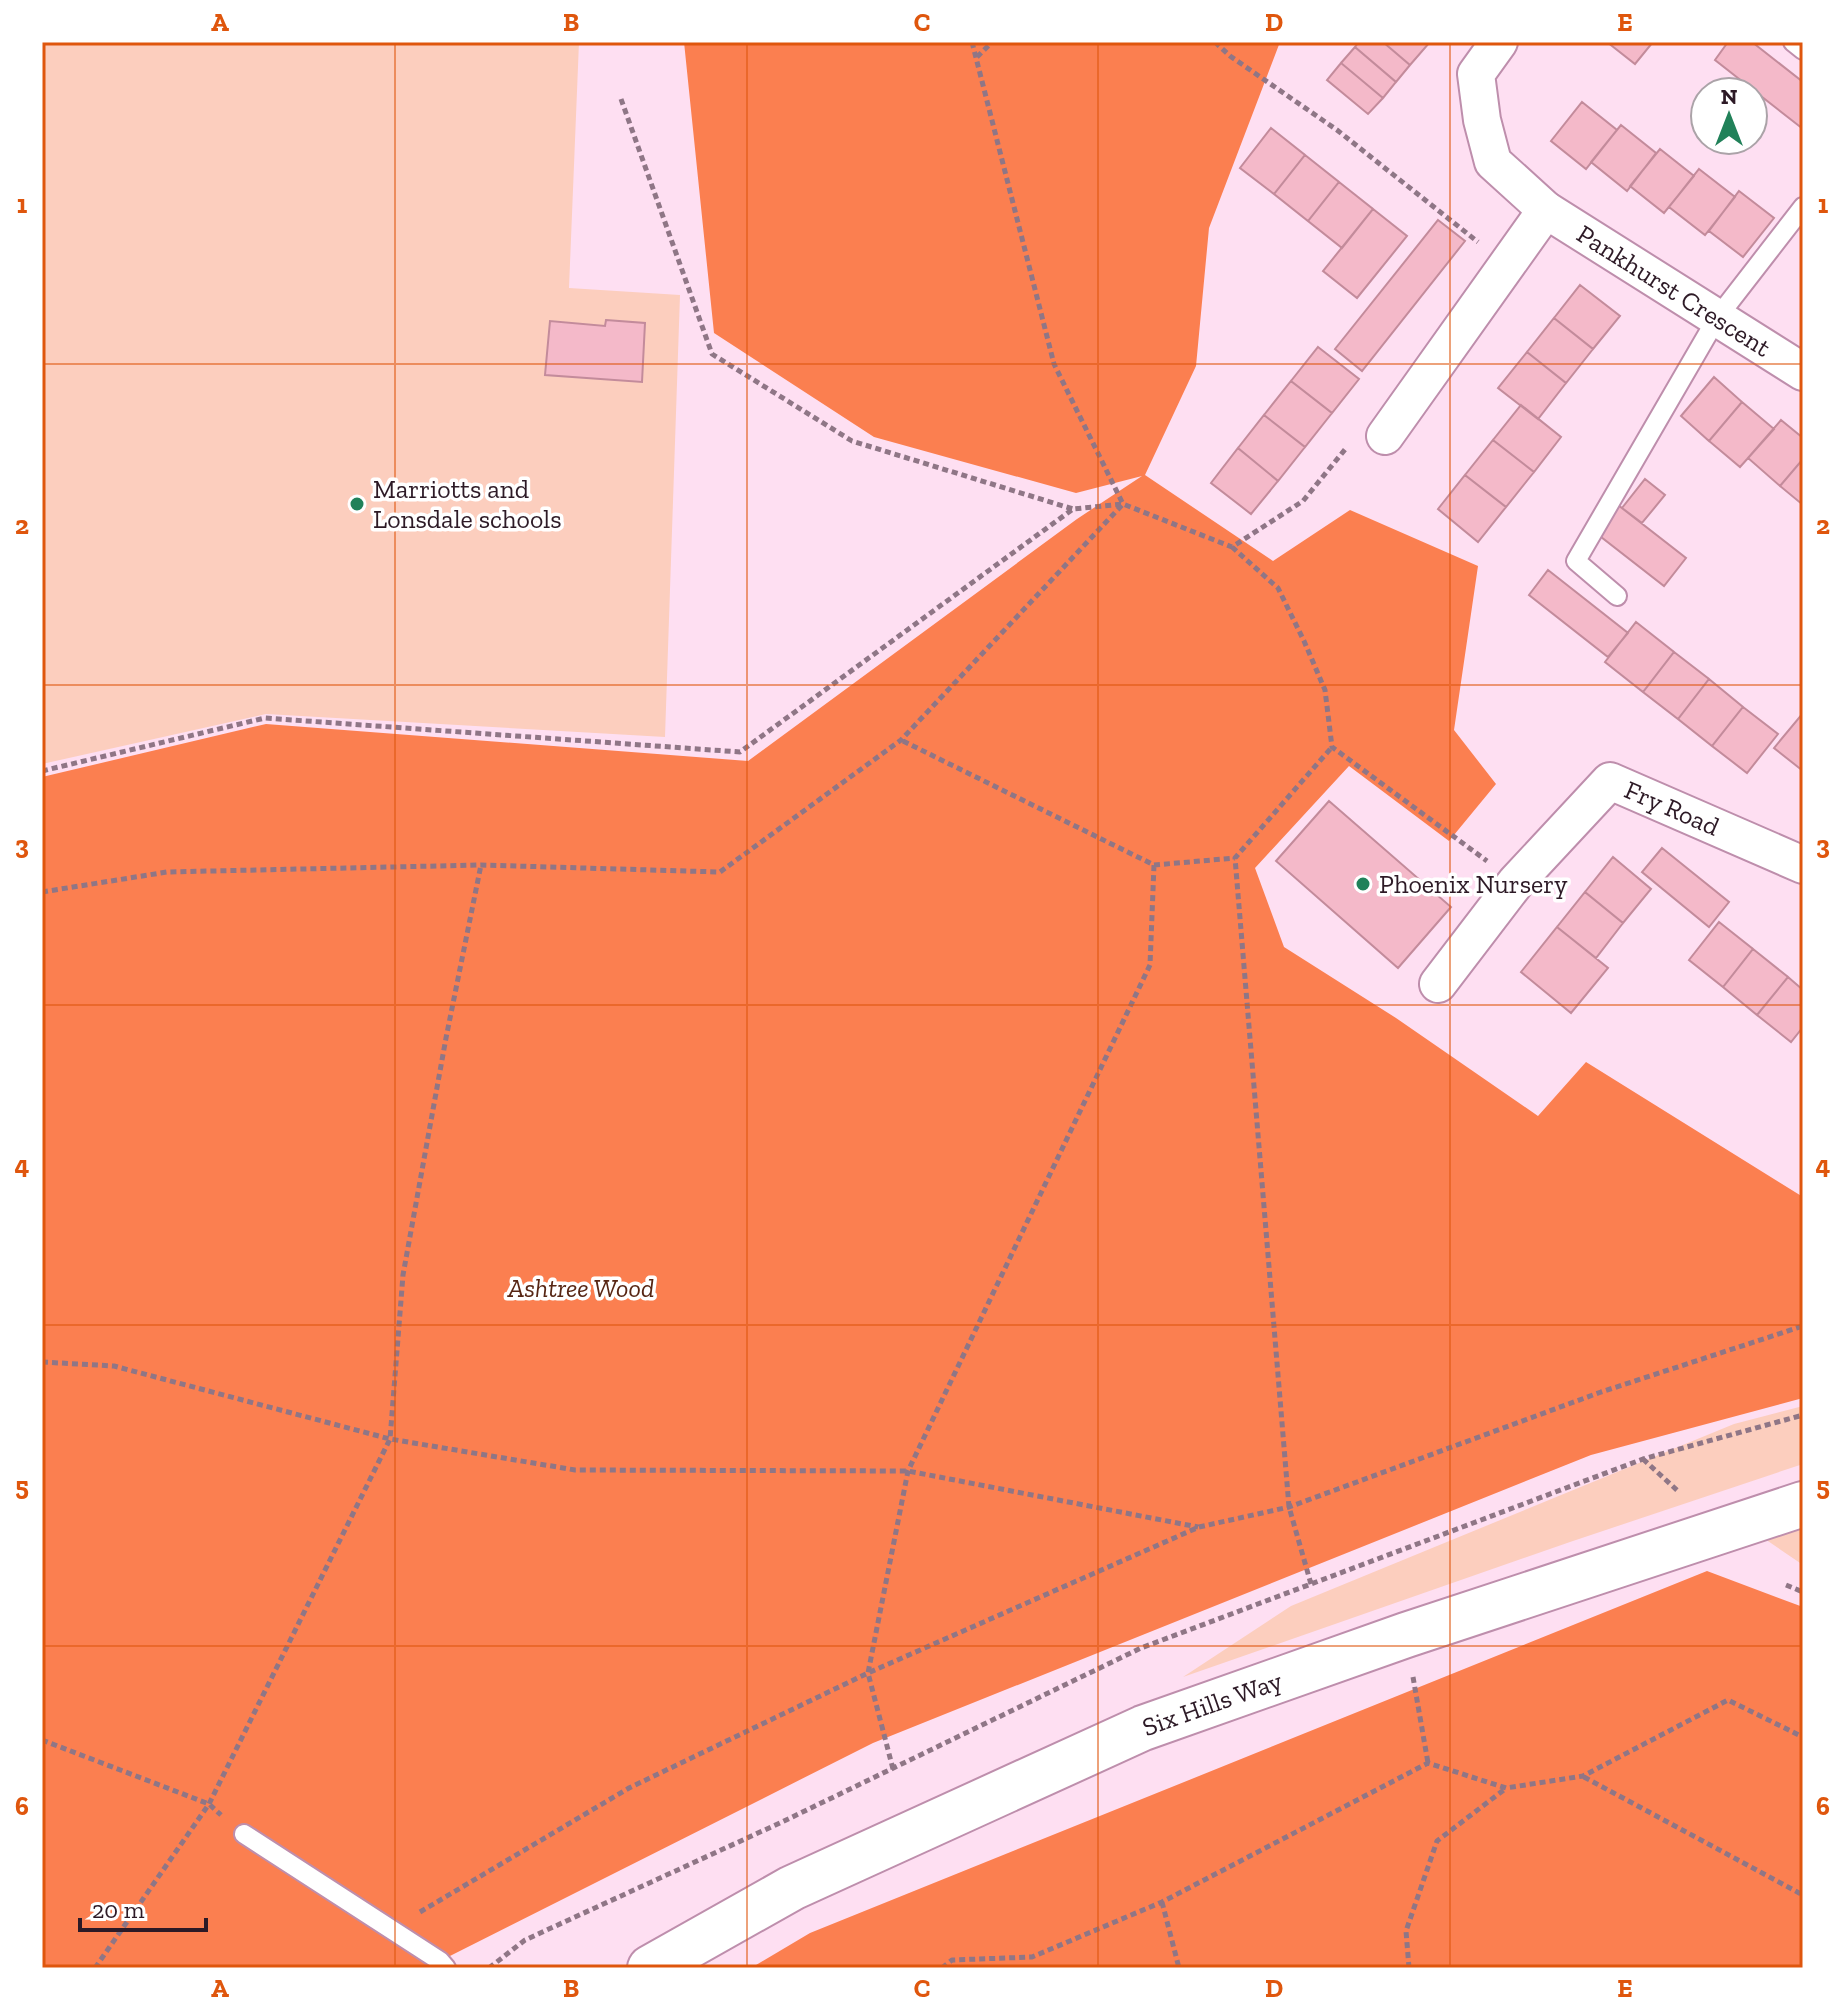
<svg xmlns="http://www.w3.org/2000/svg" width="1845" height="2010" font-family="'Zilla Slab',serif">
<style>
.green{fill:#fccebe}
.forest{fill:#fb7f50}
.building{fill:#f4b9c9;stroke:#c38b9b;stroke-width:2}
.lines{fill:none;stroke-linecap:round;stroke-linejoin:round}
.lane-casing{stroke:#be8eac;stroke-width:22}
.street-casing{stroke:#be8eac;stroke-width:40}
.secondary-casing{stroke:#be8eac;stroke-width:48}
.path{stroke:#8f7686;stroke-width:5;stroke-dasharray:6 4;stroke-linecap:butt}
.lane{stroke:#fff;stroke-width:18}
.street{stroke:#fff;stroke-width:36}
.secondary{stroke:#fff;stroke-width:44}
.grid{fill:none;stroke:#df560d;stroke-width:2;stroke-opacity:0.55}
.poi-dot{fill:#218159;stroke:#fff;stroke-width:3}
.labels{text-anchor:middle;stroke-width:7;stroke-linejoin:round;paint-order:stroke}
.street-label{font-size:26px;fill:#2d1a26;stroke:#fff}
.poi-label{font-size:26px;fill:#2d1a26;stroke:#fff;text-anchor:start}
.park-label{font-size:26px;font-style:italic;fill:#572614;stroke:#fff}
.neatline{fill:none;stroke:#df560d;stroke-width:3}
.grid-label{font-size:26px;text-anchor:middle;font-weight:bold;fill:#df560d}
</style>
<rect width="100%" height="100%" fill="#fedff2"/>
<path class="green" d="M42,42H579L569,288L680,295L665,737L266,714L42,764Z
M1803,1406V1464L1570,1542L1183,1677L1291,1606L1734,1424Z
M1803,1527V1565L1765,1539Z"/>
<path class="forest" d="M684,42H1280L1209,228L1196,366L1145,475L1273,561L1350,510L1478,566L1454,730L1496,784L1449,841L1349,766L1255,868L1284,947L1396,1018L1538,1116L1586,1062L1803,1197V1398L1591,1455L873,1743L440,1961L432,1968H42V777L266,724L748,761L1077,519L1142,476L1076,493L874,437L714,333Z
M1707,1571L1803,1607V1968H751L810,1933Z"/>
<path class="building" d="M1359,42H1383L1410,65L1396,82L1355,47Z
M1383,42H1430L1410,65Z
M1607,42H1653L1635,64Z
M1728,42H1752L1803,82V129L1715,60Z
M1355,47L1396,82L1383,98L1341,63Z
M1341,63L1383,98L1368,114L1327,80Z
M1582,102L1617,130L1586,169L1551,141Z
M1621,125L1656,153L1627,191L1591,162Z
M1271,128L1305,155L1274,194L1240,168Z
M1660,149L1694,176L1664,213L1630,186Z
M1305,155L1339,182L1308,221L1274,194Z
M1699,169L1735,197L1705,235L1669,207Z
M1339,182L1373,209L1342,248L1308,221Z
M1739,191L1774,218L1743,257L1709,231Z
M1373,209L1407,236L1357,298L1323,271Z
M1438,220L1465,241L1362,371L1335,349Z
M1580,285L1620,316L1593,349L1554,318Z
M1554,318L1593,349L1566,383L1527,352Z
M606,320L645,323L642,382L545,375L550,321L605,326Z
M1318,347L1359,379L1332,413L1291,381Z
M1527,352L1566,383L1538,419L1498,388Z
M1714,377L1742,402L1709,441L1681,416Z
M1291,381L1332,413L1305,447L1264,415Z
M1742,402L1774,429L1740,467L1709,441Z
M1521,405L1561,437L1534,472L1493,440Z
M1264,415L1305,447L1278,481L1238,448Z
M1781,420L1803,438V459L1780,486L1748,458Z
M1493,440L1534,472L1506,507L1465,475Z
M1238,448L1278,481L1251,514L1211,483Z
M1803,459V505L1780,486Z
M1465,475L1506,507L1478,542L1438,509Z
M1645,479L1665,495L1642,523L1622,508Z
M1618,505L1686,558L1664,586L1596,533Z
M1548,570L1628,633L1608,657L1529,595Z
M1636,622L1674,652L1643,692L1605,662Z
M1674,652L1709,679L1678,719L1643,692Z
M1709,679L1743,707L1712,746L1678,719Z
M1743,707L1778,734L1747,773L1712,746Z
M1803,713V771L1774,748Z
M1329,801L1451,907L1398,968L1276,861Z
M1662,848L1729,902L1709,927L1642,872Z
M1613,857L1651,889L1623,923L1585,892Z
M1585,892L1623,923L1596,958L1557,927Z
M1719,922L1753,949L1723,987L1689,960Z
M1557,927L1608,968L1571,1013L1521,972Z
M1753,949L1788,977L1757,1015L1723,987Z
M1788,977L1803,990V1027L1791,1042L1757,1015Z"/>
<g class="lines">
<g class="lane-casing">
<path id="lane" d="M1793,42L1803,50
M1617,596L1576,561L1717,318L1803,207
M244,1834L440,1961L446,1968"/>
</g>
<g class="street-casing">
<g id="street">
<path id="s1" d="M1499,42L1476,74L1482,120L1493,162L1546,210L1803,372"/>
<path d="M1385,436L1546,210"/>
<path id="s2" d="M1438,984L1516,882L1610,781L1803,865"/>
</g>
</g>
<g class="secondary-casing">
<g id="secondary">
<path id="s3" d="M650,1968L792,1888L1143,1728L1406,1635L1803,1504"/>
</g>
</g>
<path class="path" d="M1215,42L1230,56L1337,130L1478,242
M977,57L992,42
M621,99L712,354L852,441L1073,509
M1232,547L1278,588L1304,641L1325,690L1332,747L1487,861
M42,771L265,718L740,752L1073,509L1123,504L1232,547L1303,501L1347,447
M1154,865L1235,858
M42,892L167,872L481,865L720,872L901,740L1123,504L1054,364L972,42
M42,1362L114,1366L390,1439L575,1470L908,1471L1198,1527
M1643,1459L1679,1492
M1311,1584L1289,1507L1235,858L1332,747
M1786,1585L1803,1592
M1413,1677L1428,1763
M42,1740L209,1804L221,1815
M893,1769L868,1673L908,1471L1150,965L1154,865L901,740
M1584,1777L1803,1895
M1162,1902L1179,1968
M420,1912L629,1788L868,1673L1199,1527L1289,1507L1601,1392L1803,1326
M95,1968L209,1804L390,1439L403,1275L446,1038L481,865
M489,1968L525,1940L782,1822L1141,1648L1643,1459L1803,1415
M942,1968L952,1960L1032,1957L1162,1902L1428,1763L1506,1788L1583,1776L1728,1700L1803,1737
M1409,1968L1406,1931L1437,1841L1505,1789"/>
<use href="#lane" class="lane"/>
<use href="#street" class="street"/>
<use href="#secondary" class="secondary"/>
</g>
<path class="grid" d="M395,42V1968M747,42V1968M1098,42V1968M1450,42V1968M42,364H1803M42,685H1803M42,1005H1803M42,1325H1803M42,1646H1803"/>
<g class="poi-dot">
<circle cx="357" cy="504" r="8"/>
<circle cx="1363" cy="884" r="8"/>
</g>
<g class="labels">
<g class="street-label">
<text dy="9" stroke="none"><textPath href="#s1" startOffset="352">Pankhurst Crescent</textPath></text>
<text dy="9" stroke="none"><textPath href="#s2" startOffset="334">Fry Road</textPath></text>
<text dy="9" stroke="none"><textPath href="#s3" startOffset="622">Six Hills Way</textPath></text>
</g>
<g class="poi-label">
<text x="373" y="498">Marriotts and<tspan x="373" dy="30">Lonsdale schools</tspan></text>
<text x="1379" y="893">Phoenix Nursery</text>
</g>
<g class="park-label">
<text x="581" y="1297">Ashtree Wood</text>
</g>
</g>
<rect width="1845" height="2010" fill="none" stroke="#ffffff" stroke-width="88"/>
<g transform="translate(1729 116)"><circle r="38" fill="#ffffff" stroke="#aba3a8" stroke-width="2"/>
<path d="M0-6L14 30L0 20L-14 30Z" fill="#218159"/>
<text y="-12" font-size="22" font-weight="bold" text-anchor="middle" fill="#2d1a26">N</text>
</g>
<path d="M80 1918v12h126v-12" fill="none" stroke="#2d1a26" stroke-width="4"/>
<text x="92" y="1918" font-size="24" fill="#2d1a26" stroke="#ffffff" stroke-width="6" paint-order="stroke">20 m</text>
<rect x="44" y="44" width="1757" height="1922" class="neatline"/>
<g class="grid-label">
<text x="220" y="31">A</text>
<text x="571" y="31">B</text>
<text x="922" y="31">C</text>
<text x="1274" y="31">D</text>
<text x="1625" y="31">E</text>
<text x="22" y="213">1</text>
<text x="1823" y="213">1</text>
<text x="22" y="534">2</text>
<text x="1823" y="534">2</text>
<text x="22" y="854">3</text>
<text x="1823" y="854">3</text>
<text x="22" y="1174">4</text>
<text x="1823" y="1174">4</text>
<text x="22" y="1495">5</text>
<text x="1823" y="1495">5</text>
<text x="22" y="1815">6</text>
<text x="1823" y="1815">6</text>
<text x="220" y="1997">A</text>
<text x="571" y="1997">B</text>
<text x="922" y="1997">C</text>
<text x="1274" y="1997">D</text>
<text x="1625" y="1997">E</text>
</g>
</svg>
